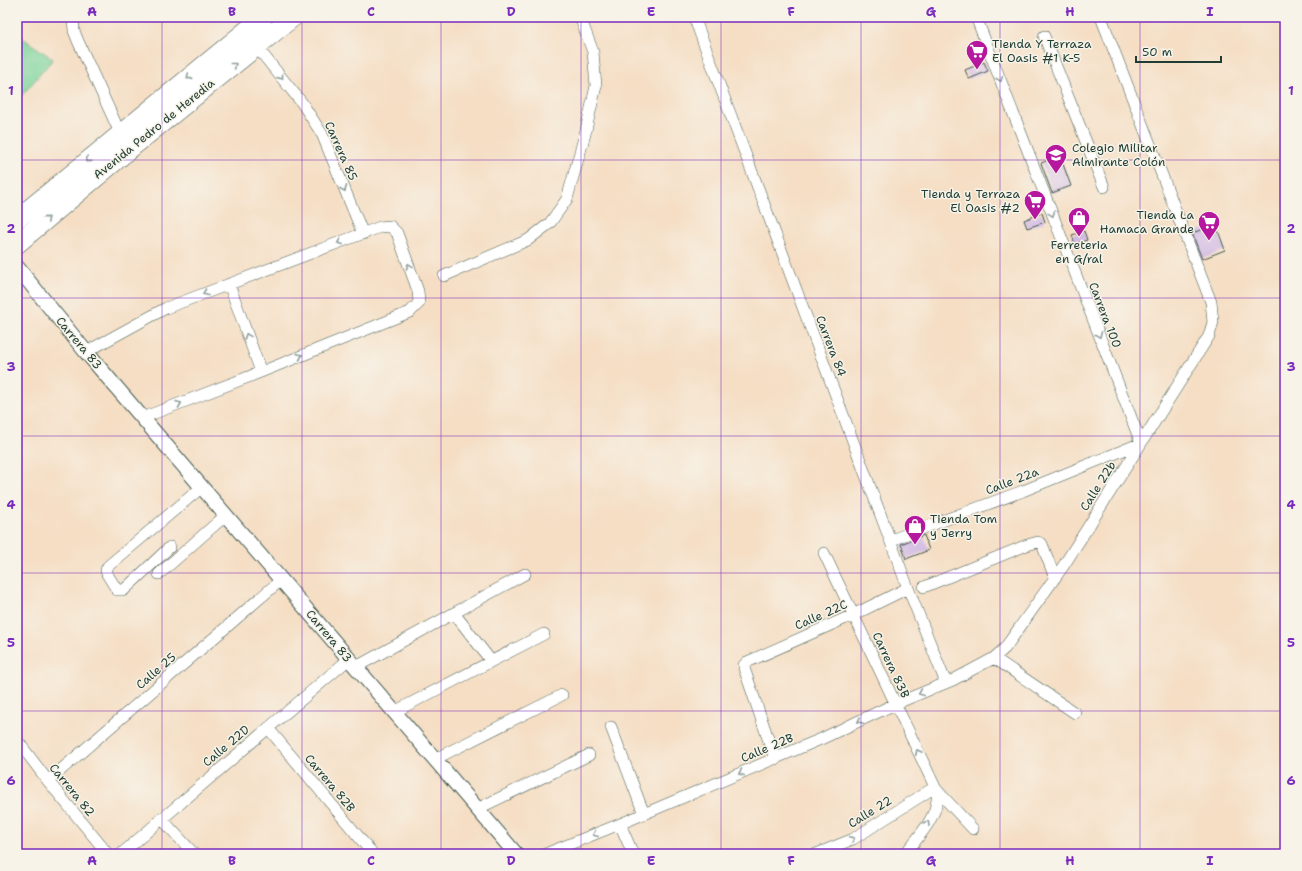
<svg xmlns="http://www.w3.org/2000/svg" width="1302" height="871" font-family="'Shantell Sans',sans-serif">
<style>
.green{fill:#79d39a;stroke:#4c8867}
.building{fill:#cfb6e4}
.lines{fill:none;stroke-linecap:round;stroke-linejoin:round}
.minor-casing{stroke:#3f554a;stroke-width:12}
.tertiary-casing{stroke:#3f554a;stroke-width:16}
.trunk-casing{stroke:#3f554a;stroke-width:20}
.minor{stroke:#fff;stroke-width:11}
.tertiary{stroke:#fff;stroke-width:14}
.trunk{stroke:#fff;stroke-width:19}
.oneway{stroke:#8f9e9a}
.grid{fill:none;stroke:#7b2cbf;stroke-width:1;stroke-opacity:0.55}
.labels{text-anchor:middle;stroke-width:3;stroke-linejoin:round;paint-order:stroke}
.poi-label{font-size:12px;fill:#1f3d34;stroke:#f7f3e8;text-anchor:start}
.street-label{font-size:12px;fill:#1f3d34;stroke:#f7f3e8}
.neatline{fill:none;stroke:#7b2cbf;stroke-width:1.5}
.grid-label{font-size:13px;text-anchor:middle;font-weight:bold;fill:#7b2cbf}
</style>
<rect width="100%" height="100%" fill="#f7f3e8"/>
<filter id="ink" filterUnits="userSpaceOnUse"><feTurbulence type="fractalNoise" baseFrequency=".025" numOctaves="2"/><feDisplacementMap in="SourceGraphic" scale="8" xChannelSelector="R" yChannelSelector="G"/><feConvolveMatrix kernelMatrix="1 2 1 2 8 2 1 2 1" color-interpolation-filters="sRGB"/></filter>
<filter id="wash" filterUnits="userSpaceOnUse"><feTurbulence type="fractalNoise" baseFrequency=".012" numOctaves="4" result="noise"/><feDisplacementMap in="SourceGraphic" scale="16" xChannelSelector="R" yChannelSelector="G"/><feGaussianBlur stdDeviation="0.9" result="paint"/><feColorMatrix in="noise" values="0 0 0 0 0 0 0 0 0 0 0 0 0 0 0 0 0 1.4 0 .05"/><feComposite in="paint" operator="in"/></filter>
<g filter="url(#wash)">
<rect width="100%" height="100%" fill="#f5dec4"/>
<path class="green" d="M17,34L53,59L17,101Z"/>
<g id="blocks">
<path class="building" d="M984,62L988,71L969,79L965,70Z
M1060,156L1071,186L1052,193L1041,163Z
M1042,213L1045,222L1027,228L1024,220Z
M1216,225L1225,250L1202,259L1192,233Z
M1084,231L1087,240L1075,244L1072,235Z
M924,535L929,550L906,559L901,544Z"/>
</g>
</g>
<g filter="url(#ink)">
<use href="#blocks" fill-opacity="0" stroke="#3f554a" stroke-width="1"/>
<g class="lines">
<g class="minor-casing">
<path id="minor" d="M73,17L74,31L78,41L120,133
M694,17L908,588L946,683
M1044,36L1104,187
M256,46L302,103L322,134L363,234
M444,276L528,240L550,223L567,199L585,134L596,86L593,52L580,17
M229,284L261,372
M86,352L166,308L380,227L390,226L397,233L418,291L419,303L410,312L261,372L142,418
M891,540L1023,491L1141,443L976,17
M170,547L124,590H117L107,574L106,570L108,566L202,487
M824,553L935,787C936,791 938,796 937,800C935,820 917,838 905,854
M159,574L226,515
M924,587L1027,545L1038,542L1042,544L1055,578
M454,613L491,661
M994,658L1075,713
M356,667L525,574
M394,712L544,634
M611,727L644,814
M268,728L373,854
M17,740L48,781L108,854
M435,759L562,695
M775,759L744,668V665L747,662L853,615L908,588
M48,781L281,580
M935,788L973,829
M477,809L589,755
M161,818L194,854
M620,824L633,854
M121,854L349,659
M545,854L620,824L821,739L895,704L953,680L994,658L1005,648L1064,565L1209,336L1213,322L1211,302L1101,17
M816,854L853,839L935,787"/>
</g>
<g class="tertiary-casing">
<path id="tertiary" d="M17,267L86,352L516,854"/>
</g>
<g class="trunk-casing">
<path id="trunk" d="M17,219L263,17
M17,244L132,147L293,17"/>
</g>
<use href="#minor" class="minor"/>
<use href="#tertiary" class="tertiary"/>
<use href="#trunk" class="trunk"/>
</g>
<defs><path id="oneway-chevron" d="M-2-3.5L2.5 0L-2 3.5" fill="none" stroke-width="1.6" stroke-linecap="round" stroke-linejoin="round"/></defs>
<g class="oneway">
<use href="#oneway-chevron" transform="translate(234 65) rotate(-39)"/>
<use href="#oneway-chevron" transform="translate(189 77) rotate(140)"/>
<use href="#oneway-chevron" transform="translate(281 77) rotate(51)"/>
<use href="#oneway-chevron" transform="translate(1000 79) rotate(69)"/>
<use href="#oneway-chevron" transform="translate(88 160) rotate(140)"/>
<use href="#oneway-chevron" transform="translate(344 189) rotate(68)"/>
<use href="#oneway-chevron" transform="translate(1052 214) rotate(69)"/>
<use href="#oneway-chevron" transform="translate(47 219) rotate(-40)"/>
<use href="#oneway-chevron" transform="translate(340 242) rotate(159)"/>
<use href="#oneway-chevron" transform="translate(409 266) rotate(-110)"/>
<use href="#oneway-chevron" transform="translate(205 293) rotate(159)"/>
<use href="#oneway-chevron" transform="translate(1099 335) rotate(69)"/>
<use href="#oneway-chevron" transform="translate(247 336) rotate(-110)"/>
<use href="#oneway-chevron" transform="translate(300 356) rotate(-22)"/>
<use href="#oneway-chevron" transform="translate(179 404) rotate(-21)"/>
<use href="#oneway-chevron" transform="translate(921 693) rotate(157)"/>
<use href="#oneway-chevron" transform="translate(860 721) rotate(155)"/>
<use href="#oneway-chevron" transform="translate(918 752) rotate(-116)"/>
<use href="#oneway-chevron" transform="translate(741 773) rotate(157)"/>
<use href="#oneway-chevron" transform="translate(927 823) rotate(-60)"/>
<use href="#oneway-chevron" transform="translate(595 834) rotate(158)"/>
<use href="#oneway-chevron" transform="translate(852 839) rotate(-26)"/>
</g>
</g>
<path class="grid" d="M162,17V854M302,17V854M441,17V854M581,17V854M721,17V854M861,17V854M1000,17V854M1140,17V854M17,160H1285M17,298H1285M17,436H1285M17,573H1285M17,711H1285"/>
<defs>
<g id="supermarket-pin" transform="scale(1.15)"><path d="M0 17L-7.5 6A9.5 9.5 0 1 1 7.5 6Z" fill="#b5179e" stroke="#f7f3e8"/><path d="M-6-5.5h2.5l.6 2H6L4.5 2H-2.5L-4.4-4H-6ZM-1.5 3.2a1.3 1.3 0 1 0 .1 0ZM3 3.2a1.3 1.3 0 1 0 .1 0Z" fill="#fff"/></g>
<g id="school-pin" transform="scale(1.15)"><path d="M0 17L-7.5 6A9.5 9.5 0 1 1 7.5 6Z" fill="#b5179e" stroke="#f7f3e8"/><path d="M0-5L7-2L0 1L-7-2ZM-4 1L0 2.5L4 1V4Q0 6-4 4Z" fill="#fff"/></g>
<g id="shop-pin" transform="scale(1.15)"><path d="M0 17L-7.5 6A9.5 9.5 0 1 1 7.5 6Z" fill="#b5179e" stroke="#f7f3e8"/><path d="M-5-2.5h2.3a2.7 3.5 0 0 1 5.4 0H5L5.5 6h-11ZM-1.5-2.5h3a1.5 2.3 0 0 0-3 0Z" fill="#fff"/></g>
</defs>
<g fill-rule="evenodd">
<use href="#supermarket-pin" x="977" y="51"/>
<use href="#school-pin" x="1056" y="155"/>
<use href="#supermarket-pin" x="1035" y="201"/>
<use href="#shop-pin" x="1079" y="218"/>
<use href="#supermarket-pin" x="1209" y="222"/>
<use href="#shop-pin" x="915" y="526"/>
</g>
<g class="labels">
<g class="poi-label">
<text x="992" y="48">Tienda Y Terraza<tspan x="992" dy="14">El Oasis #1 K-5</tspan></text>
<text x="1072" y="152">Colegio Militar<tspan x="1072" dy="14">Almirante Colón</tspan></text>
<text x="1020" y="198" text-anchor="end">Tienda y Terraza<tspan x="1020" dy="14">El Oasis #2</tspan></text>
<text x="1194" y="219" text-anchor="end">Tienda La<tspan x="1194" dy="14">Hamaca Grande</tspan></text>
<text x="1079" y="249" text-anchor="middle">Ferreteria<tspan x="1079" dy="14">en G/ral</tspan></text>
<text x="930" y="523">Tienda Tom<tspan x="930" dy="14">y Jerry</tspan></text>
</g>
<g class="street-label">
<text transform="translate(154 129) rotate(-39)" y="4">Avenida Pedro de Heredia</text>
<text transform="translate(341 151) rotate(66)" y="4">Carrera 85</text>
<text transform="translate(1105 315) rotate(69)" y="4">Carrera 100</text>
<text transform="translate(79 343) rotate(50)" y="4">Carrera 83</text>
<text transform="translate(831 346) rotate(69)" y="4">Carrera 84</text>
<text transform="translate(1012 481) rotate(-21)" y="4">Calle 22a</text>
<text transform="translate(1098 486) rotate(-58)" y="4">Calle 22b</text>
<text transform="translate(821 615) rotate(-24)" y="4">Calle 22C</text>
<text transform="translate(329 636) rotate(50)" y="4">Carrera 83</text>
<text transform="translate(891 665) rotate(65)" y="4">Carrera 83B</text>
<text transform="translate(156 671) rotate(-41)" y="4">Calle 25</text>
<text transform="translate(226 746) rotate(-40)" y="4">Calle 22D</text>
<text transform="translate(767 748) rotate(-23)" y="4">Calle 22B</text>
<text transform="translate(330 783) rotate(50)" y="4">Carrera 82B</text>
<text transform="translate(72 790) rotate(51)" y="4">Carrera 82</text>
<text transform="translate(870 812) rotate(-32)" y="4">Calle 22</text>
</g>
</g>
<rect width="1302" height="871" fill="none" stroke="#f7f3e8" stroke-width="44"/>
<path d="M1136 56v6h85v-6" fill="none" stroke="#1f3d34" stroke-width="2"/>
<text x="1142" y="56" font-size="12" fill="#1f3d34" stroke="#f7f3e8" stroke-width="3" paint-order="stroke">50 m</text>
<rect x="22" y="22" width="1258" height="827" class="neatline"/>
<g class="grid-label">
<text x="92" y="16">A</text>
<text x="232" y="16">B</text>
<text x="371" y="16">C</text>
<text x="511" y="16">D</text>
<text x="651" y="16">E</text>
<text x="791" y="16">F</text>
<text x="931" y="16">G</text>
<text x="1070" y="16">H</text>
<text x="1210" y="16">I</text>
<text x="11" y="95">1</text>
<text x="1291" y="95">1</text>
<text x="11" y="233">2</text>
<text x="1291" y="233">2</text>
<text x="11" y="371">3</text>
<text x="1291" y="371">3</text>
<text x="11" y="509">4</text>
<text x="1291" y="509">4</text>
<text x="11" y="647">5</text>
<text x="1291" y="647">5</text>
<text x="11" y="785">6</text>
<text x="1291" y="785">6</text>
<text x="92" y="865">A</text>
<text x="232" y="865">B</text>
<text x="371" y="865">C</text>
<text x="511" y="865">D</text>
<text x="651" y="865">E</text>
<text x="791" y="865">F</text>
<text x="931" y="865">G</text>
<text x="1070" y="865">H</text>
<text x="1210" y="865">I</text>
</g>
</svg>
